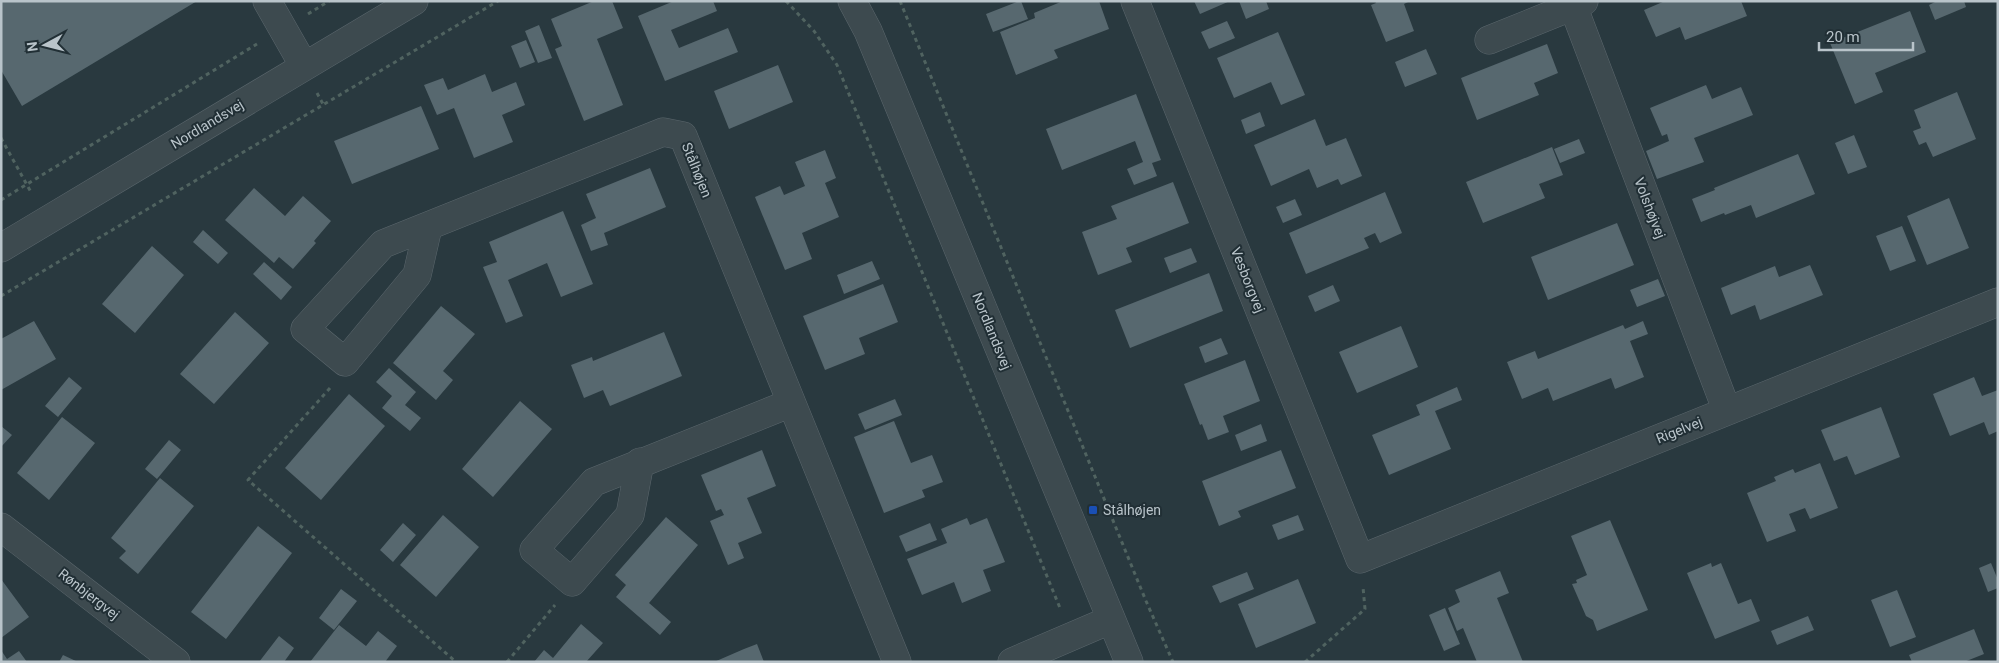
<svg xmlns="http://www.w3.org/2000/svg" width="1999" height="663" font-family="Roboto,sans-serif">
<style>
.building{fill:#57686f}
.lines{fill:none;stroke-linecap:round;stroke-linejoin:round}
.minor-casing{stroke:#5b676d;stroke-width:29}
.path{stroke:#506360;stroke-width:3;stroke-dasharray:4 4;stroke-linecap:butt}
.minor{stroke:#3d4a4f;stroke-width:28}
.transit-dot{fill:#1a4fb4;stroke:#212f35;stroke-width:2}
.labels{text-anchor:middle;stroke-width:4;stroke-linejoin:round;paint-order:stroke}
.street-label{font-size:14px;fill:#b9c4ca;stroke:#212f35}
.poi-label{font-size:14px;fill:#b9c4ca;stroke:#212f35;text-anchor:start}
</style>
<rect width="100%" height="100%" fill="#29393f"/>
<path class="building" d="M1,1H197L22,106L1,70Z
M594,1H612L623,28L597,39L623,105L584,121L555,49L562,46L551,19Z
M674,1H713L717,11L671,30L679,48L728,28L738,52L665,81L638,16Z
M1019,1H1021L1028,19L993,32L986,14Z
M1063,1H1099L1109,29L1054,50L1058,58L1016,75L1000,32L1035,18L1034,13Z
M1194,1H1230L1200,14Z
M1239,1H1266L1269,9L1246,19Z
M1375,1H1410L1404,4L1414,31L1386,42L1371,5L1376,3Z
M1665,1H1741L1747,16L1685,40L1680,27L1656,37L1644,10Z
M1937,1H1964L1966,7L1935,20L1929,5Z
M1910,11L1926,52L1875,73L1883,92L1855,104L1830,43Z
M1227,21L1235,38L1209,49L1201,32Z
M539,25L552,58L538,63L525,31Z
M1278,32L1305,95L1281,105L1271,82L1234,98L1217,58Z
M526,40L535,62L520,68L511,46Z
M1547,44L1558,73L1534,83L1539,95L1477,120L1461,78Z
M1426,49L1437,74L1405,87L1395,62Z
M778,65L793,102L729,129L714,91Z
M485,74L492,92L516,82L525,105L502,115L513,142L474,158L454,108L437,115L424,85L443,78L448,90Z
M1706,85L1712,99L1741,87L1753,115L1694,138L1704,162L1657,179L1646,151L1669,141L1667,134L1662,136L1650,108Z
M1957,92L1976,139L1933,157L1926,142L1919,145L1913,131L1921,128L1914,110Z
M1136,94L1161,160L1152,163L1157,176L1134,185L1127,169L1143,162L1135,141L1062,170L1046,129Z
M421,106L439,149L352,184L334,141Z
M1260,112L1265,126L1246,134L1241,120Z
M1315,119L1326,146L1346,138L1362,176L1341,185L1338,179L1317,188L1309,169L1271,186L1254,145Z
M1854,135L1867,167L1848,174L1835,143Z
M1579,139L1585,153L1560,163L1554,149Z
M1552,147L1563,175L1539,184L1545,198L1483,223L1466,182Z
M825,150L836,178L825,183L839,217L802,233L812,259L785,270L755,197L780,186L784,195L805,186L795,162Z
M1798,154L1815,194L1756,218L1751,205L1725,215L1724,213L1701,222L1692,199L1715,190L1714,188Z
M650,168L666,207L604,233L608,245L591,251L581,225L596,218L586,194Z
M1173,182L1189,223L1126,248L1132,262L1098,275L1082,232L1117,219L1111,206Z
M254,188L285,216L303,196L331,221L314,241L316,243L293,269L279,257L274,263L225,220Z
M1385,192L1402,233L1380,243L1375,233L1364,238L1369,248L1306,274L1289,233Z
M1949,198L1969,248L1927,265L1907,216Z
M1295,199L1302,215L1283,223L1276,207Z
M563,211L593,284L561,297L547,263L508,280L523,316L506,323L483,267L497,262L489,242Z
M1617,223L1634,265L1548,300L1531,257Z
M1902,226L1916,261L1890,271L1876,236Z
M203,230L228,253L218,264L193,242Z
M152,246L184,275L135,333L102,304Z
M1191,248L1197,262L1170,273L1164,258Z
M872,261L880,279L844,294L837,275Z
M264,262L292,287L281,300L253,274Z
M1810,265L1823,295L1760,320L1755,305L1731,315L1721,288L1775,266L1779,277Z
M1209,273L1223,311L1130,348L1115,310Z
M1658,279L1665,296L1637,307L1630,290Z
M883,284L898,322L859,338L865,354L825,370L803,316Z
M1333,285L1340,301L1315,312L1308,296Z
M441,306L475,334L443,371L453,380L436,400L393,363Z
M235,312L269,343L214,404L180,374Z
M34,321L56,359L1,390V339Z
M1643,321L1648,334L1630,341L1644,377L1615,389L1611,378L1553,401L1548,388L1522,399L1507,362L1535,351L1538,359L1623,325L1625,329Z
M1401,326L1418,367L1357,393L1339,352Z
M664,332L682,376L610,406L603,390L584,398L571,365L592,357L593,361Z
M1221,338L1228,354L1205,363L1199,347Z
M1245,360L1260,401L1223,416L1229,432L1208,440L1202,424L1200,425L1184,384Z
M389,368L416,392L405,405L421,418L410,431L382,408L392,396L376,382Z
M69,377L82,388L58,417L45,406Z
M1974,377L1982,396L1998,390V431L1989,435L1984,422L1950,436L1933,394Z
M1457,387L1462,400L1435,411L1451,449L1389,475L1372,435L1420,415L1416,405Z
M349,394L385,426L321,500L285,468Z
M895,399L902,415L865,430L858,414Z
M520,401L552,429L493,497L462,469Z
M1881,407L1900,457L1855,475L1847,456L1834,461L1821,430Z
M62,417L95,443L49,500L17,473Z
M894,421L911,463L932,455L943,482L922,490L925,497L884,513L854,437Z
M1261,424L1267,441L1241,451L1235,435Z
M1,426L12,435L1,447Z
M169,440L181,450L157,479L145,469Z
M762,450L776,486L747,498L762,533L738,543L744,558L728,565L710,521L724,515L721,509L716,511L701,475Z
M1281,450L1296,488L1238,511L1241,517L1219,526L1202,481Z
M1820,463L1838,508L1810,519L1805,508L1789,514L1796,531L1767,542L1747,493L1776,481L1774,477L1793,469L1795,473Z
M160,478L194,506L138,574L119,558L126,551L111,538Z
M443,515L479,547L436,597L400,565Z
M1298,515L1304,530L1278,540L1272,525Z
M666,517L698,545L649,603L671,622L660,635L616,597L626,585L615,575Z
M967,518L970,525L987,518L1005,562L983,570L991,591L962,603L954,582L922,595L907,559L947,543L941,529Z
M1610,520L1648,610L1597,631L1593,620L1586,616L1572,584L1577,583L1576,580L1587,575L1571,536Z
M403,523L416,535L393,562L380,550Z
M930,523L937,540L906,552L899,536Z
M258,526L292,553L226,639L191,612Z
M1711,563L1712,567L1721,563L1738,604L1751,599L1760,621L1715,639L1687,573Z
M1991,563L1998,580V588L1988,592L1979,568Z
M1500,571L1509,593L1497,598L1523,662H1477L1463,628L1457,631L1448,608L1460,602L1455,590Z
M1247,572L1254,589L1220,603L1212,586Z
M1,579L29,617L1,638Z
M1298,579L1316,623L1256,648L1238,604Z
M341,589L357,601L334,630L319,618Z
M1897,590L1916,637L1890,647L1871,600Z
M1445,608L1460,644L1444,651L1429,615Z
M1808,616L1814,630L1777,645L1771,631Z
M581,624L603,643L586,662H534L544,650L553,658Z
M339,625L366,646L378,631L397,646L385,662H310Z
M1974,629L1984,654L1964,662H1912L1909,655Z
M279,636L294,648L284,662H259Z
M757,644L764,662H714L744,649Z
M1,650L7,659L19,651L27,662H1Z
M63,655L78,662H59Z"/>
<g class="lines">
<g class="minor-casing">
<path id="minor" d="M267,1L304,66
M852,1L868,31L1129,662
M1135,1L1360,559L1998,302
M1584,1L1573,6L1727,411
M1489,40L1573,6
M428,227L417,275L345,362L305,329L383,244L663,132L683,136L897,662
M1,248L414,1
M640,462L630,515L572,582L534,550L594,482L791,403
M1,527L176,662
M1012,662L1110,620"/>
</g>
<path class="path" d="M786,1L814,31L837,65L1060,608
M900,1L1146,601L1173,662
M308,14L329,1
M317,93L324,106
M1,138L32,194
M1,200L257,44
M1,296L498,1
M330,388L248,480L456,662
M507,662L555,605
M1305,662L1365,609L1363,587"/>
<use href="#minor" class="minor"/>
</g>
<rect class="transit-dot" x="1088" y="505" width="10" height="10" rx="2.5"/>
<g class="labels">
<g class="street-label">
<text transform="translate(207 124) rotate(-31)" y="5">Nordlandsvej</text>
<text transform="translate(697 170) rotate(68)" y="5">Stålhøjen</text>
<text transform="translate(1650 208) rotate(69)" y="5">Volshøjvej</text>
<text transform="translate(1248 280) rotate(68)" y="5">Vesborgvej</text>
<text transform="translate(992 331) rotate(68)" y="5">Nordlandsvej</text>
<text transform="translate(1679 430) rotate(-22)" y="5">Rigelvej</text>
<text transform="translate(89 594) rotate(38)" y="5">Rønbjergvej</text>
</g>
<g class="poi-label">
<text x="1103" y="515">Stålhøjen</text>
</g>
</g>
<rect width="1999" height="663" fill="none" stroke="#b9c4ca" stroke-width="5"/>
<g transform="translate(45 45) rotate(263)" stroke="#212f35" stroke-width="4" paint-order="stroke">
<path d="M0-4L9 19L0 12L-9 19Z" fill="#b9c4ca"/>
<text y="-8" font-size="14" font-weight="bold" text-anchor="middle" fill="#b9c4ca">N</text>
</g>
<path d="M1819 42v8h94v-8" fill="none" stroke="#b9c4ca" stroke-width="2.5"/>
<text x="1826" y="42" font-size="15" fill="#b9c4ca" stroke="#212f35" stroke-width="4" paint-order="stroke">20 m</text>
</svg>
